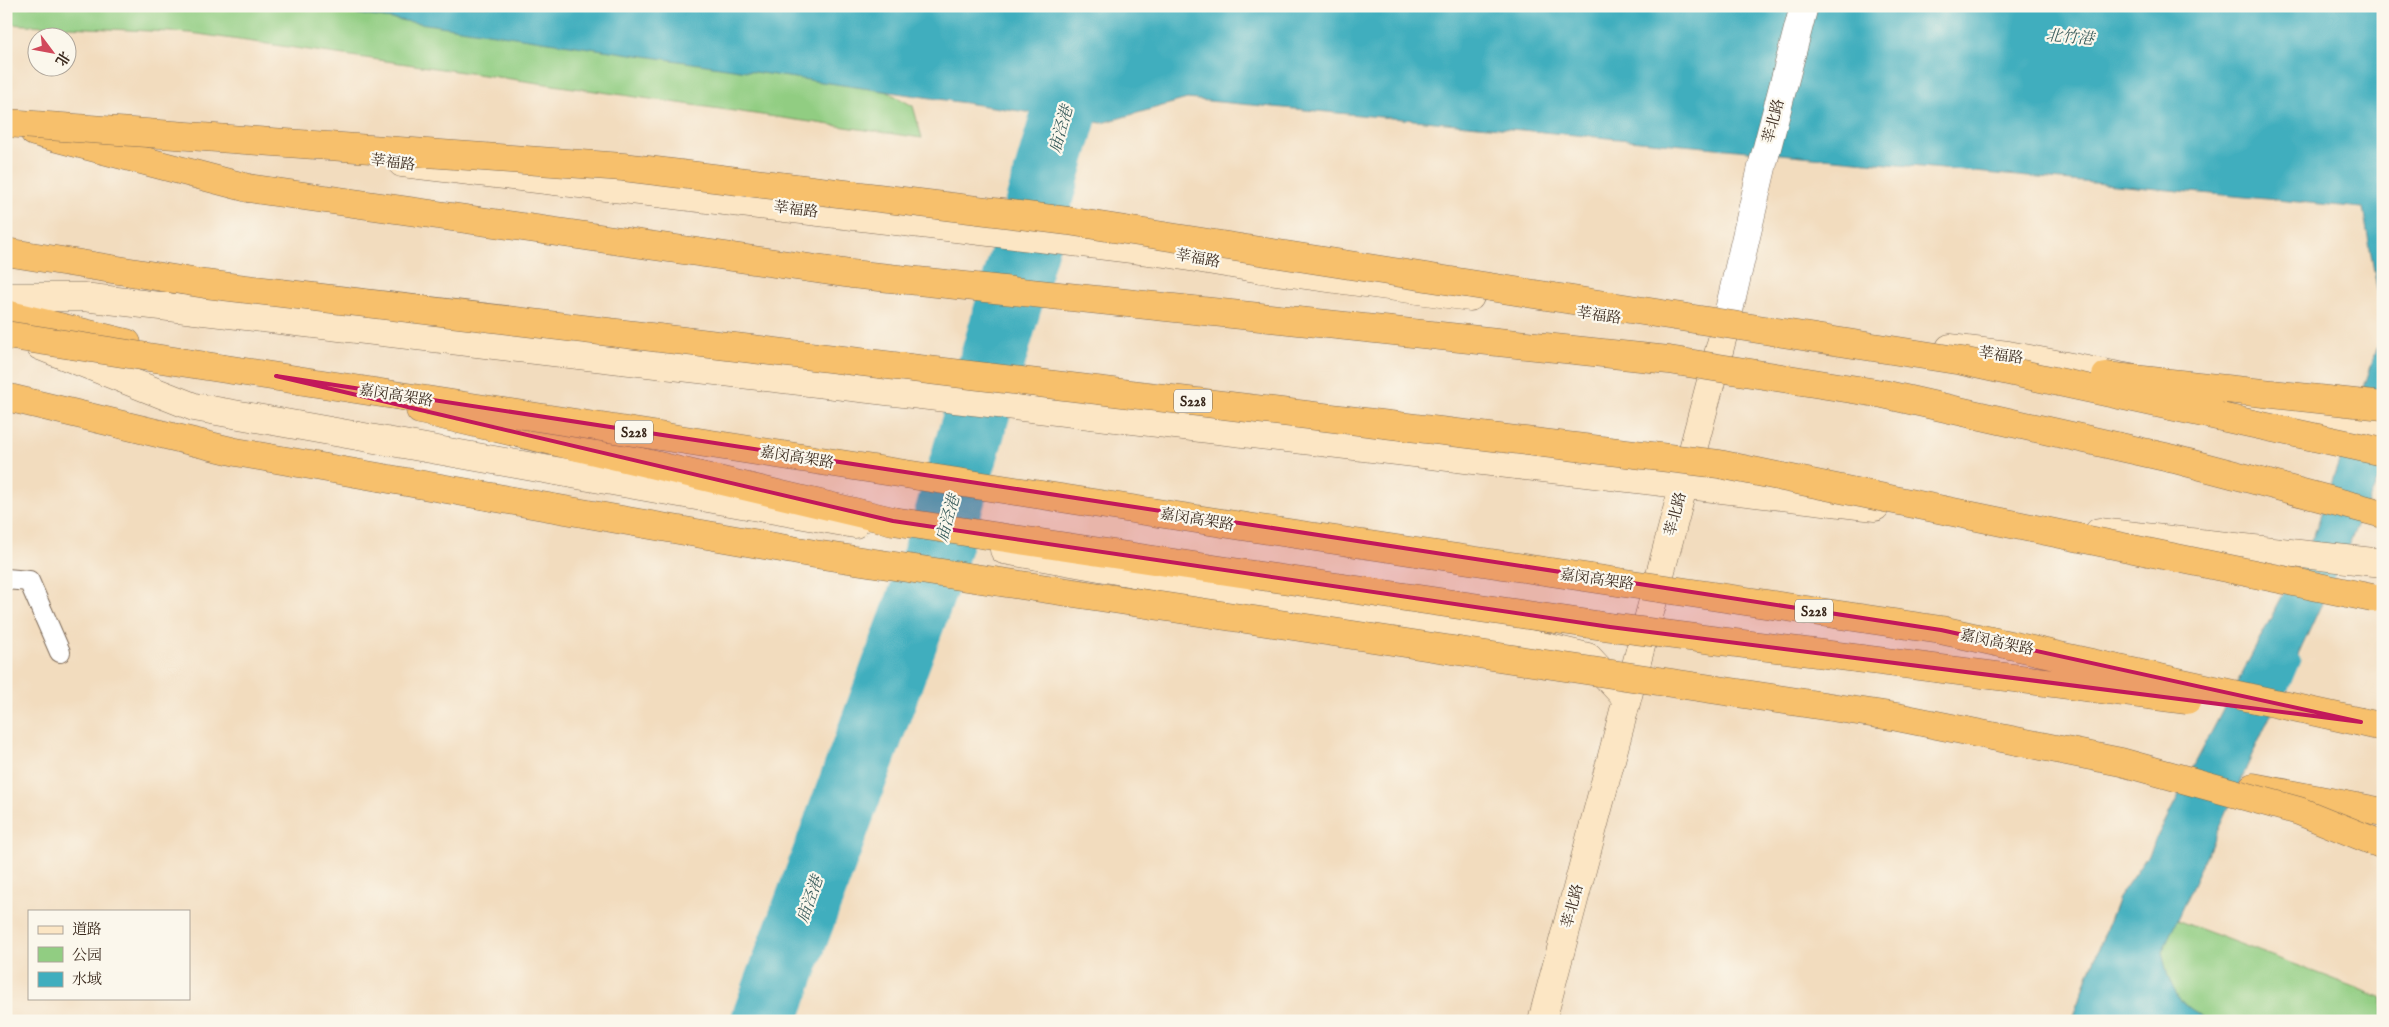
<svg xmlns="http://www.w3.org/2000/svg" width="2389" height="1027" font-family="'IM FELL English','Noto Serif SC',serif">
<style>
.green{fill:#91cd82;stroke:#667c50}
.water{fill:#40aebe;stroke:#3e6c6e}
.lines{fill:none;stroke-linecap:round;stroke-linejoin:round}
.stream{stroke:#40aebe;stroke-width:11}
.river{stroke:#40aebe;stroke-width:66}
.lane-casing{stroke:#7b6856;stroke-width:22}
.street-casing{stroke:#7b6856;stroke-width:29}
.secondary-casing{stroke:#7b6856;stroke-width:29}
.highway-casing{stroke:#7b6856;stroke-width:29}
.lane{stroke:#fff;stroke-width:20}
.street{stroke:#fff;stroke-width:28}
.secondary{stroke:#fce6c4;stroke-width:28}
.highway{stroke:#f7c06c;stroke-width:28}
.highway-bridge-casing{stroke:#7b6856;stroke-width:29;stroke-linecap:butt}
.highway-bridge{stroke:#f7c06c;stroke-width:28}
.marked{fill:#c2185b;fill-opacity:0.2;stroke:#c2185b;stroke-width:4;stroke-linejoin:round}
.labels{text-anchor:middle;stroke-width:4.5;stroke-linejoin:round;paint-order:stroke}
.shield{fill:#fbf7ec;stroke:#75685c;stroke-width:1}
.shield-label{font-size:14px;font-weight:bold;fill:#3b2a1e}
.street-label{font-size:15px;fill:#3b2a1e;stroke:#fbf7ec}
.water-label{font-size:16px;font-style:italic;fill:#3d5f5e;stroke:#fbf7ec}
</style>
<rect width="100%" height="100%" fill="#fbf7ec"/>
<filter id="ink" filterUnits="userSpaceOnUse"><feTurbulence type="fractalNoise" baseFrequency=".02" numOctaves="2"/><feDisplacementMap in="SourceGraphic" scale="10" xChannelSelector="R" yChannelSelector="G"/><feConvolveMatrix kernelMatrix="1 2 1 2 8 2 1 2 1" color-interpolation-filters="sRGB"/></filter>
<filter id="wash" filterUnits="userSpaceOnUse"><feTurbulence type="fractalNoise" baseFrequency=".0096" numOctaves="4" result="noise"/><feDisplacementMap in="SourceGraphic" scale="20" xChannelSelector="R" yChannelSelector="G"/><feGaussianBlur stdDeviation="1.12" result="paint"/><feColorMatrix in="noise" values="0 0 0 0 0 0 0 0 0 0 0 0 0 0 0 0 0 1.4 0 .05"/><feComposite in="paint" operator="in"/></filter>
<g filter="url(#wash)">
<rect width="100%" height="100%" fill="#f2dcbe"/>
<path class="green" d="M6,6H405L866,80L913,106L922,138L191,33L6,24Z
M2118,898L2383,998V1021H2071Z"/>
<path class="water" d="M303,6H2383V323L2363,208L1187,99L1102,123Z
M2383,331V470L2162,952C2167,974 2173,999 2194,1012C2201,1016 2212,1018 2220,1021H2071L2118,898L2146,858L2314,535Z"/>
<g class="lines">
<path class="stream" d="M2277,703L2295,660"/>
<path class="river" d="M764,1021L933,564L1071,91L1101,6"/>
</g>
</g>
<g filter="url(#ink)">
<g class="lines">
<g class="lane-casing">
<path id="lane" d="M6,579L29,581L60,652"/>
</g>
<g class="street-casing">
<path id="street" d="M1724,332L1763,163L1804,6"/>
</g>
<g class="secondary-casing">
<path id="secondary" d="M402,163L1166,253L1261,269L1470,297
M6,297H83L1875,507
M40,346L194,407L855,524
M1950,348L2008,355L2130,378
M2221,398L2383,434
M2099,532L2383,563
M1004,550L1542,646L1588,657L1627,699
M1542,1021L1724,332"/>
</g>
<g class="highway-casing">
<path id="highway" d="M34,132L248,188
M6,314L127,343
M420,410L893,521L1254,575
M2361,722L2383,727
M2253,787L2383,812"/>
</g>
<use href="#lane" class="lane"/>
<use href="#street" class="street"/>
<use href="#secondary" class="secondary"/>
<use href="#highway" class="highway"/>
<g class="highway-bridge-casing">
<path id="highway-bridge" d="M6,123L623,167L1068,221L1962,361L2383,452
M248,188L851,274L1669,360L1883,394L2174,459L2383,514
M6,252L205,284L1719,464L2372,598
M6,335L1261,529L1941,630L2361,722
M2106,376L2383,406
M6,397L236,452L815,554L1897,717L2121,762L2299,811L2383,845
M1254,575L1610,627L2187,700"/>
</g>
<use href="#highway-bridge" class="highway-bridge"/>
</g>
</g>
<path class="marked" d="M276,376L1941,630L2361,722L1610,627L893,521Z"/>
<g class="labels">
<g class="shield">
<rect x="1174" y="389.5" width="38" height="23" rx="4"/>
<rect x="615" y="420.5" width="38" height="23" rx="4"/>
<rect x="1795" y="599.5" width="38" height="23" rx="4"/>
</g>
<g class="shield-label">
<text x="1193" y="406">S228</text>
<text x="634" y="437">S228</text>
<text x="1814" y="616">S228</text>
</g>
<g class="street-label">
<text transform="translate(1773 121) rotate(-75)" y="5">莘北路</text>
<text transform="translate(393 162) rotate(7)" y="5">莘福路</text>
<text transform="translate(796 209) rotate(7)" y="5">莘福路</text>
<text transform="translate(1198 258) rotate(10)" y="5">莘福路</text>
<text transform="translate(1599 315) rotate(8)" y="5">莘福路</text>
<text transform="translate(2001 355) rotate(8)" y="5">莘福路</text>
<text transform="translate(396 395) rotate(9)" y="5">嘉闵高架路</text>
<text transform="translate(797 457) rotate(9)" y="5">嘉闵高架路</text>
<text transform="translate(1675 514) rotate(-75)" y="5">莘北路</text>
<text transform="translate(1197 519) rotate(9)" y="5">嘉闵高架路</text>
<text transform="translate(1597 579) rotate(8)" y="5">嘉闵高架路</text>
<text transform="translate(1997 642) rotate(12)" y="5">嘉闵高架路</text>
<text transform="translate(1572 906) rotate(-75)" y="5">莘北路</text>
</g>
<g class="water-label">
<text transform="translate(2070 36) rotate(5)" y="6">北竹港</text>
<text transform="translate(1060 129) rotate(-74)" y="6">庙泾港</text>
<text transform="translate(947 518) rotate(-74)" y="6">庙泾港</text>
<text transform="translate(809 899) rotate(-70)" y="6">庙泾港</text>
</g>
</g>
<rect width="2389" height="1027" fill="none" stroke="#fbf7ec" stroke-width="25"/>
<rect x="28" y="910" width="162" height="90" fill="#fbf7ec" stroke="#aea59a"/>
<rect x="38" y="926" width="25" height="8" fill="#fce6c4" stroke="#aea59a"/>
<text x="72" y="934" font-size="15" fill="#3b2a1e">道路</text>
<rect x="38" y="947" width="25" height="15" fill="#91cd82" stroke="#aea59a"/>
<text x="72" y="960" font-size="15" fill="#3b2a1e">公园</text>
<rect x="38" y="972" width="25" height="15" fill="#40aebe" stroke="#aea59a"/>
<text x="72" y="984" font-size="15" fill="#3b2a1e">水域</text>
<g transform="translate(52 52) rotate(122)"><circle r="24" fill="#fbf7ec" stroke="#aea59a"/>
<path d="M0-4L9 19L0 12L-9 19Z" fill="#d1495b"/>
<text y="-8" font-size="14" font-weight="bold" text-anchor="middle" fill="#3b2a1e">北</text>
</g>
</svg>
